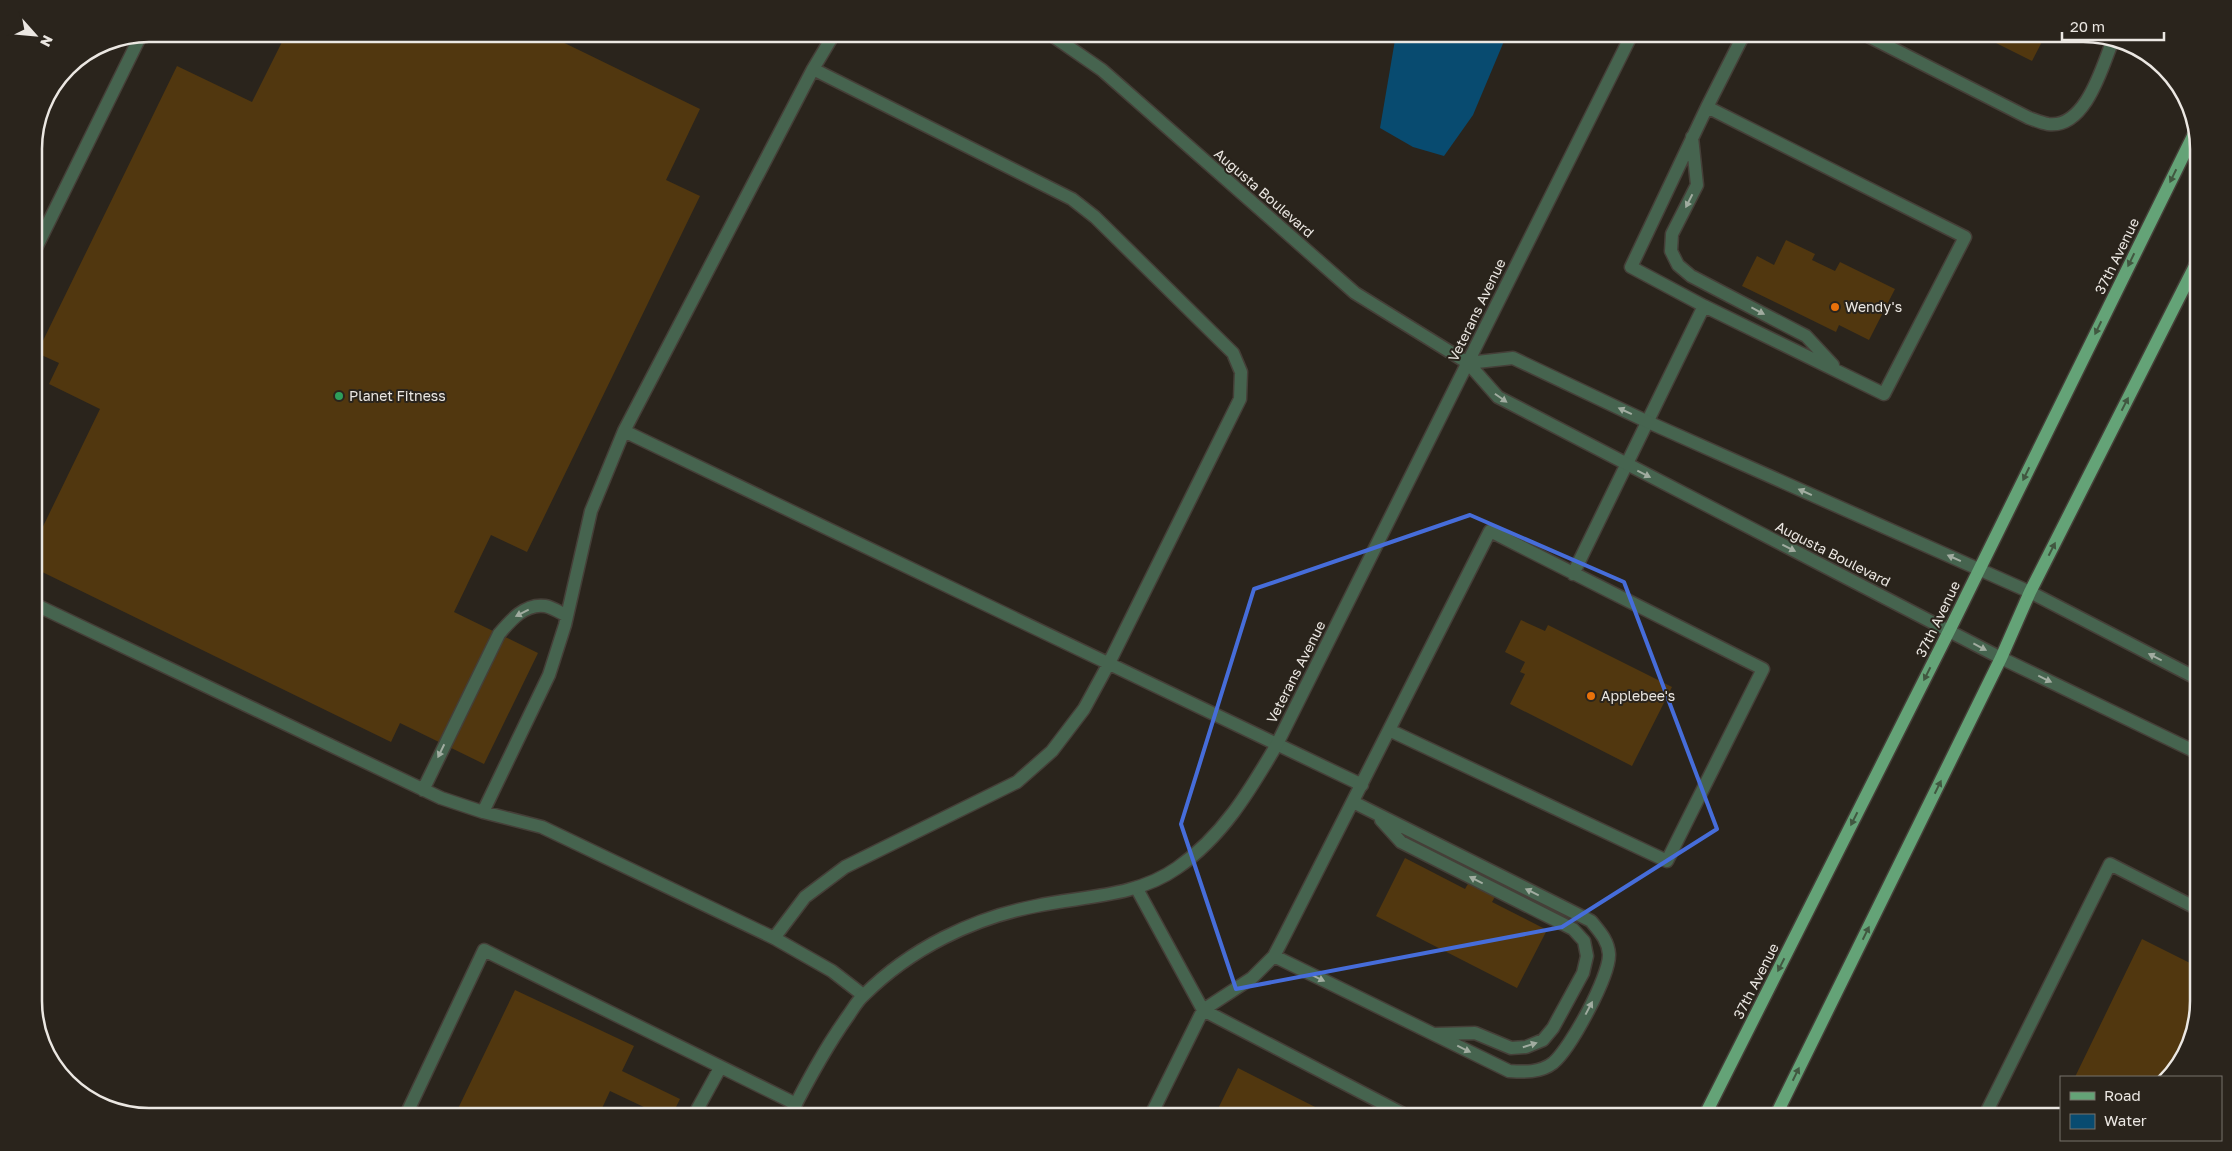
<svg xmlns="http://www.w3.org/2000/svg" width="2232" height="1151" font-family="'Golos Text',sans-serif">
<style>
.water{fill:#084b70}
.building{fill:#51370f}
.lines{fill:none;stroke-linecap:round;stroke-linejoin:round}
.service-casing{stroke:#453f38;stroke-width:15}
.minor-casing{stroke:#453f38;stroke-width:15}
.primary-casing{stroke:#453f38;stroke-width:15}
.service{stroke:#46644f;stroke-width:12}
.minor{stroke:#46644f;stroke-width:12}
.primary{stroke:#64a377;stroke-width:12}
.oneway{fill:#415740}
.oneway2{fill:#a1aca0}
.marked{fill:none;stroke:#466dda;stroke-width:4;stroke-linejoin:round}
.food-dot{fill:#e8710a;stroke:#2a241c;stroke-width:2}
.leisure-dot{fill:#2e9e5b;stroke:#2a241c;stroke-width:2}
.labels{text-anchor:middle;stroke-width:4;stroke-linejoin:round;paint-order:stroke}
.street-label{font-size:14px;fill:#ebe7e2;stroke:#2a241c}
.poi-label{font-size:14px;fill:#ebe7e2;stroke:#2a241c;text-anchor:start}
.rim{fill:none;stroke:#ebe7e2;stroke-width:2.5}
</style>
<rect width="100%" height="100%" fill="#2a241c"/>
<path class="water" d="M1396,34H1507L1473,115L1444,156L1413,147L1380,128Z"/>
<path class="building" d="M286,34H546L700,109L666,180L700,196L527,552L491,535L454,612L538,653L484,764L400,723L391,742L34,568V545L100,409L49,384L59,363L37,353L177,66L252,102Z
M1978,34H2046L2032,61Z
M1786,240L1815,254L1812,260L1835,271L1840,262L1895,289L1869,340L1839,325L1836,332L1742,286L1757,256L1774,265Z
M1521,620L1545,631L1548,625L1672,687L1632,766L1510,704L1525,674L1520,672L1525,662L1505,652Z
M1405,858L1465,889L1469,882L1496,895L1492,902L1547,930L1517,988L1376,916Z
M2142,939L2198,967V1002L2186,1053L2165,1077H2075Z
M515,990L634,1046L622,1071L680,1099L671,1117H665L610,1091L598,1117H454Z
M1238,1068L1335,1117H1214Z"/>
<g class="lines">
<g class="service-casing">
<path id="service" d="M1864,34L2029,118C2035,120 2042,123 2048,124C2084,129 2101,71 2111,45L2110,40
M1707,107L1965,237L1884,394L1704,306L1631,267Z
M1707,107L1744,34
M1692,137L1697,185L1672,234L1671,251L1678,265L1691,276L1806,336L1833,365
M34,252L141,35
M624,431L1362,785
M1573,574L1704,306
M34,604L441,798L483,812L542,827L774,938L832,971L863,995
M34,715V719
M423,790L499,634C510,621 525,603 545,606C552,607 561,613 567,616
M483,812L549,675L565,625L591,511L624,431L813,69L834,34
M1381,820L1401,842L1573,929L1584,941L1587,956L1583,973L1553,1028L1543,1040L1526,1047L1511,1048L1475,1033L1434,1034
M1137,889L1203,1010L1409,1117
M774,938L805,897L845,867L1017,782L1052,751L1084,709L1108,665L1240,399L1241,372L1233,353L1095,217L1072,199L813,69
M1274,956L1509,1071C1524,1072 1540,1073 1553,1063C1570,1049 1610,976 1609,954C1608,940 1599,931 1591,921L1353,802
M405,1117L484,950L796,1104
M693,1117L720,1068
M1150,1117L1203,1010L1252,978L1274,956C1347,815 1418,673 1490,531L1763,669L1667,861L1389,730
M1984,1117L2110,864L2198,909"/>
</g>
<g class="minor-casing">
<path id="minor" d="M1050,34L1102,70L1355,293L1468,363L1498,397L2001,658L2198,753
M1468,363L1513,358L1648,422L2030,592L2198,679
M789,1117C807,1082 825,1048 848,1016C853,1009 857,1001 864,995C910,949 973,918 1036,906C1084,896 1136,897 1177,868C1222,837 1249,792 1276,746L1632,34"/>
</g>
<g class="primary-casing">
<path id="primary" d="M1704,1117L1949,631L2195,132
M1775,1117L2001,658L2030,592L2198,260"/>
</g>
<use href="#service" class="service"/>
<use href="#minor" class="minor"/>
<use href="#primary" class="primary"/>
</g>
<defs><path id="oneway-solid" d="M-6-.8H1V-3.2L6.5 0L1 3.2V.8H-6Z" transform="scale(1.25)"/></defs>
<g class="oneway">
<use href="#oneway-solid" transform="translate(2173 176) rotate(116)"/>
<use href="#oneway-solid" transform="translate(2131 260) rotate(116)"/>
<use href="#oneway-solid" transform="translate(2098 328) rotate(116)"/>
<use href="#oneway-solid" transform="translate(2125 404) rotate(-63)"/>
<use href="#oneway-solid" transform="translate(2026 474) rotate(116)"/>
<use href="#oneway-solid" transform="translate(2052 549) rotate(-63)"/>
<use href="#oneway-solid" transform="translate(1927 674) rotate(117)"/>
<use href="#oneway-solid" transform="translate(1938 787) rotate(-64)"/>
<use href="#oneway-solid" transform="translate(1854 819) rotate(117)"/>
<use href="#oneway-solid" transform="translate(1866 933) rotate(-64)"/>
<use href="#oneway-solid" transform="translate(1781 965) rotate(117)"/>
<use href="#oneway-solid" transform="translate(1796 1074) rotate(-64)"/>
</g>
<g class="oneway2">
<use href="#oneway-solid" transform="translate(1689 201) rotate(117)"/>
<use href="#oneway-solid" transform="translate(1758 311) rotate(28)"/>
<use href="#oneway-solid" transform="translate(1501 398) rotate(35)"/>
<use href="#oneway-solid" transform="translate(1625 411) rotate(-155)"/>
<use href="#oneway-solid" transform="translate(1644 474) rotate(27)"/>
<use href="#oneway-solid" transform="translate(1805 492) rotate(-156)"/>
<use href="#oneway-solid" transform="translate(1789 548) rotate(27)"/>
<use href="#oneway-solid" transform="translate(1954 558) rotate(-156)"/>
<use href="#oneway-solid" transform="translate(522 613) rotate(153)"/>
<use href="#oneway-solid" transform="translate(1980 647) rotate(28)"/>
<use href="#oneway-solid" transform="translate(2155 657) rotate(-153)"/>
<use href="#oneway-solid" transform="translate(2045 679) rotate(26)"/>
<use href="#oneway-solid" transform="translate(441 751) rotate(116)"/>
<use href="#oneway-solid" transform="translate(1476 880) rotate(-153)"/>
<use href="#oneway-solid" transform="translate(1532 892) rotate(-154)"/>
<use href="#oneway-solid" transform="translate(1318 978) rotate(26)"/>
<use href="#oneway-solid" transform="translate(1589 1008) rotate(-62)"/>
<use href="#oneway-solid" transform="translate(1530 1045) rotate(-17)"/>
<use href="#oneway-solid" transform="translate(1464 1049) rotate(26)"/>
</g>
<path class="marked" d="M1470,515L1624,582L1717,829L1562,927L1236,989L1181,824L1254,589Z"/>
<g class="food-dot">
<circle cx="1835" cy="307" r="5"/>
<circle cx="1591" cy="696" r="5"/>
</g>
<circle class="leisure-dot" cx="339" cy="396" r="5"/>
<g class="labels">
<g class="street-label">
<text transform="translate(1264 193) rotate(41)" y="5">Augusta Boulevard</text>
<text transform="translate(2117 256) rotate(-64)" y="5">37th Avenue</text>
<text transform="translate(1477 310) rotate(-64)" y="5">Veterans Avenue</text>
<text transform="translate(1833 554) rotate(27)" y="5">Augusta Boulevard</text>
<text transform="translate(1938 619) rotate(-64)" y="5">37th Avenue</text>
<text transform="translate(1296 672) rotate(-63)" y="5">Veterans Avenue</text>
<text transform="translate(1756 981) rotate(-63)" y="5">37th Avenue</text>
</g>
<g class="poi-label">
<text x="1845" y="312">Wendy's</text>
<text x="349" y="401">Planet Fitness</text>
<text x="1601" y="701">Applebee's</text>
</g>
</g>
<path d="M0 0H2232V1151H0ZM149 42H2083A107 107 0 0 1 2190 149V1001A107 107 0 0 1 2083 1108H149A107 107 0 0 1 42 1001V149A107 107 0 0 1 149 42Z" fill="#2a241c" fill-rule="evenodd"/>
<path class="rim" d="M149 42H2083A107 107 0 0 1 2190 149V1001A107 107 0 0 1 2083 1108H149A107 107 0 0 1 42 1001V149A107 107 0 0 1 149 42Z"/>
<rect x="2060" y="1076" width="162" height="65" fill="#2a241c" stroke="#77726b"/>
<rect x="2070" y="1092" width="25" height="8" fill="#64a377" stroke="#77726b"/>
<text x="2104" y="1101" font-size="15" fill="#ebe7e2">Road</text>
<rect x="2070" y="1114" width="25" height="15" fill="#084b70" stroke="#77726b"/>
<text x="2104" y="1126" font-size="15" fill="#ebe7e2">Water</text>
<g transform="translate(35 35) rotate(117)" stroke="#2a241c" stroke-width="4" paint-order="stroke">
<path d="M0-4L9 19L0 12L-9 19Z" fill="#ebe7e2"/>
<text y="-8" font-size="14" font-weight="bold" text-anchor="middle" fill="#ebe7e2">N</text>
</g>
<path d="M2062 32v8h102v-8" fill="none" stroke="#ebe7e2" stroke-width="2.5"/>
<text x="2070" y="32" font-size="15" fill="#ebe7e2" stroke="#2a241c" stroke-width="4" paint-order="stroke">20 m</text>
</svg>
